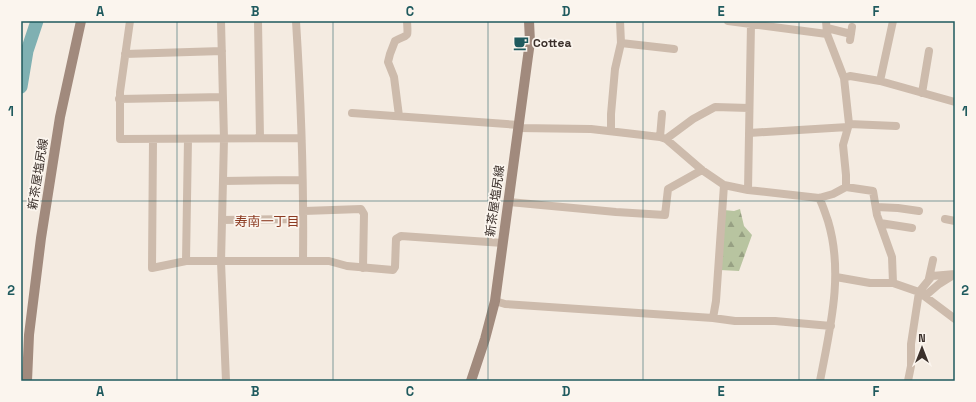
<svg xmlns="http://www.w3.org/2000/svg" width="976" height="402" font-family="'Space Grotesk','Noto Sans JP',sans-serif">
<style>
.forest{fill:url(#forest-firs)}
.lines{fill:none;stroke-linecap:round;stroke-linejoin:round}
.river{stroke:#7fb0b2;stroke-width:13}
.minor{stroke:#cdbbac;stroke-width:8}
.secondary{stroke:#a18a7d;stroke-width:10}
.grid{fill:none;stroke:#1f5a5e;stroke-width:1;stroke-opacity:0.55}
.labels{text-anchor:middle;stroke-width:3.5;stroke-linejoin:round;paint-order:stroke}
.poi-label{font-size:12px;font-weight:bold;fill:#3b302b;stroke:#fbf5ee;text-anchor:start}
.street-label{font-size:12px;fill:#3b302b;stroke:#fbf5ee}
.neighbourhood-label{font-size:13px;fill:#8c3b22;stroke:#fbf5ee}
.neatline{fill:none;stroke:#1f5a5e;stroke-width:1.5}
.grid-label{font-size:13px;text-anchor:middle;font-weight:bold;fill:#1f5a5e}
</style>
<defs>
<pattern id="forest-firs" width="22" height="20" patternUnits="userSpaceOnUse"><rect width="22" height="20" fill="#b8c4a0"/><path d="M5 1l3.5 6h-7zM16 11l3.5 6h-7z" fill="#97a083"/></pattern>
</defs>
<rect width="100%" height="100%" fill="#f4ebe1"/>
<path class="forest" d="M740,209L744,226L752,235L739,271L720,270L724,210L734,211Z"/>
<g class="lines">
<path class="river" d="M21,87L27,51L37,21"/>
<path class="minor" d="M130,21L120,92V139L301,138
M221,21L224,139L221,262L226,381
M258,21L260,138
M296,21C301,101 304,181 303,261
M728,21L827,34
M826,21L827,34L844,78L849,124L843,145L846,175V187
M827,28L851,34
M850,40L852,27
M621,43L674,49
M125,54L222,51
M844,78L850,76L880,81L955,102
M880,81L893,21
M922,93L929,51
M119,99L223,97
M352,113L519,125
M399,116L394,77L388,62L390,54L395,41C409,33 408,40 407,21
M849,124L896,126
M518,128L591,129L660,137L666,139L702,170L724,185L748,190L819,198L833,194L846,187L873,191L877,215L892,257L893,283
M611,131V114L615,69L621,43L620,21
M749,133L848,127
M660,137L662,114
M666,139L693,119L715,107L749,108
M153,140L152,268L186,261H329L347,266L393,270L395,267L396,239L401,236L503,243
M223,181L302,180
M748,190L751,24
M819,198C823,205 825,213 828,221C844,274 830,328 820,381
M509,202L616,212L665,215L668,189L702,170
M876,207L898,208L919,211
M304,211L361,209L364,214L363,268
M945,219L955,221
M222,220L303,219
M880,223L912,228
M186,261L188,139
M836,277L870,283H893L919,292L955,319
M929,278L933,260
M925,296L939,284L955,274
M495,301L505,304L713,318L735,321H775L831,326
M713,318L716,301L724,185
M908,381L911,366V344L919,292L932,276L955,274"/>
<path class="secondary" d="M27,381L29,335L41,238L60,117L81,21
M471,381L485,339L495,301L528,56L530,42L529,21"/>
</g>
<path class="grid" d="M177,21V381M333,21V381M488,21V381M643,21V381M799,21V381M21,201H955"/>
<defs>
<g id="cafe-bare" transform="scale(1.2)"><path d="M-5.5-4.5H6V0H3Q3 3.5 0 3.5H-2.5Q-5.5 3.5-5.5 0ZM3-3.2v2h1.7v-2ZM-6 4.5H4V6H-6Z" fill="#1f5a5e" stroke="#fbf5ee" stroke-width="2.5" paint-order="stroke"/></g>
</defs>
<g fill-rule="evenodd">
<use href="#cafe-bare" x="521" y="43"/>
</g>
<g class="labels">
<g class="poi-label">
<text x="533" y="47">Cottea</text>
</g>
<g class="street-label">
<text transform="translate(38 174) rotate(-81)" y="4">新茶屋塩尻線</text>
<text transform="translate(495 201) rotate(-82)" y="4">新茶屋塩尻線</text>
</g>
<g class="neighbourhood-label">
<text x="267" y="226">寿南一丁目</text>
</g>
</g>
<rect width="976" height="402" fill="none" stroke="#fbf5ee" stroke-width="44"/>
<g transform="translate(922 348)" stroke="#fbf5ee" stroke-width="3" paint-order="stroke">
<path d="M0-3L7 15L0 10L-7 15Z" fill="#3b302b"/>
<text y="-6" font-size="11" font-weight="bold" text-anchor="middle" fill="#3b302b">N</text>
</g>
<rect x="22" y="22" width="932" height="358" class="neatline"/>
<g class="grid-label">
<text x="100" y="16">A</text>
<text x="255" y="16">B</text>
<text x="410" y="16">C</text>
<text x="566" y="16">D</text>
<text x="721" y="16">E</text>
<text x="876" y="16">F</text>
<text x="11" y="116">1</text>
<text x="965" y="116">1</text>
<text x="11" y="295">2</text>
<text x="965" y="295">2</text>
<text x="100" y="396">A</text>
<text x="255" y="396">B</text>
<text x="410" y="396">C</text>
<text x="566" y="396">D</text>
<text x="721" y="396">E</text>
<text x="876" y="396">F</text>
</g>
</svg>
